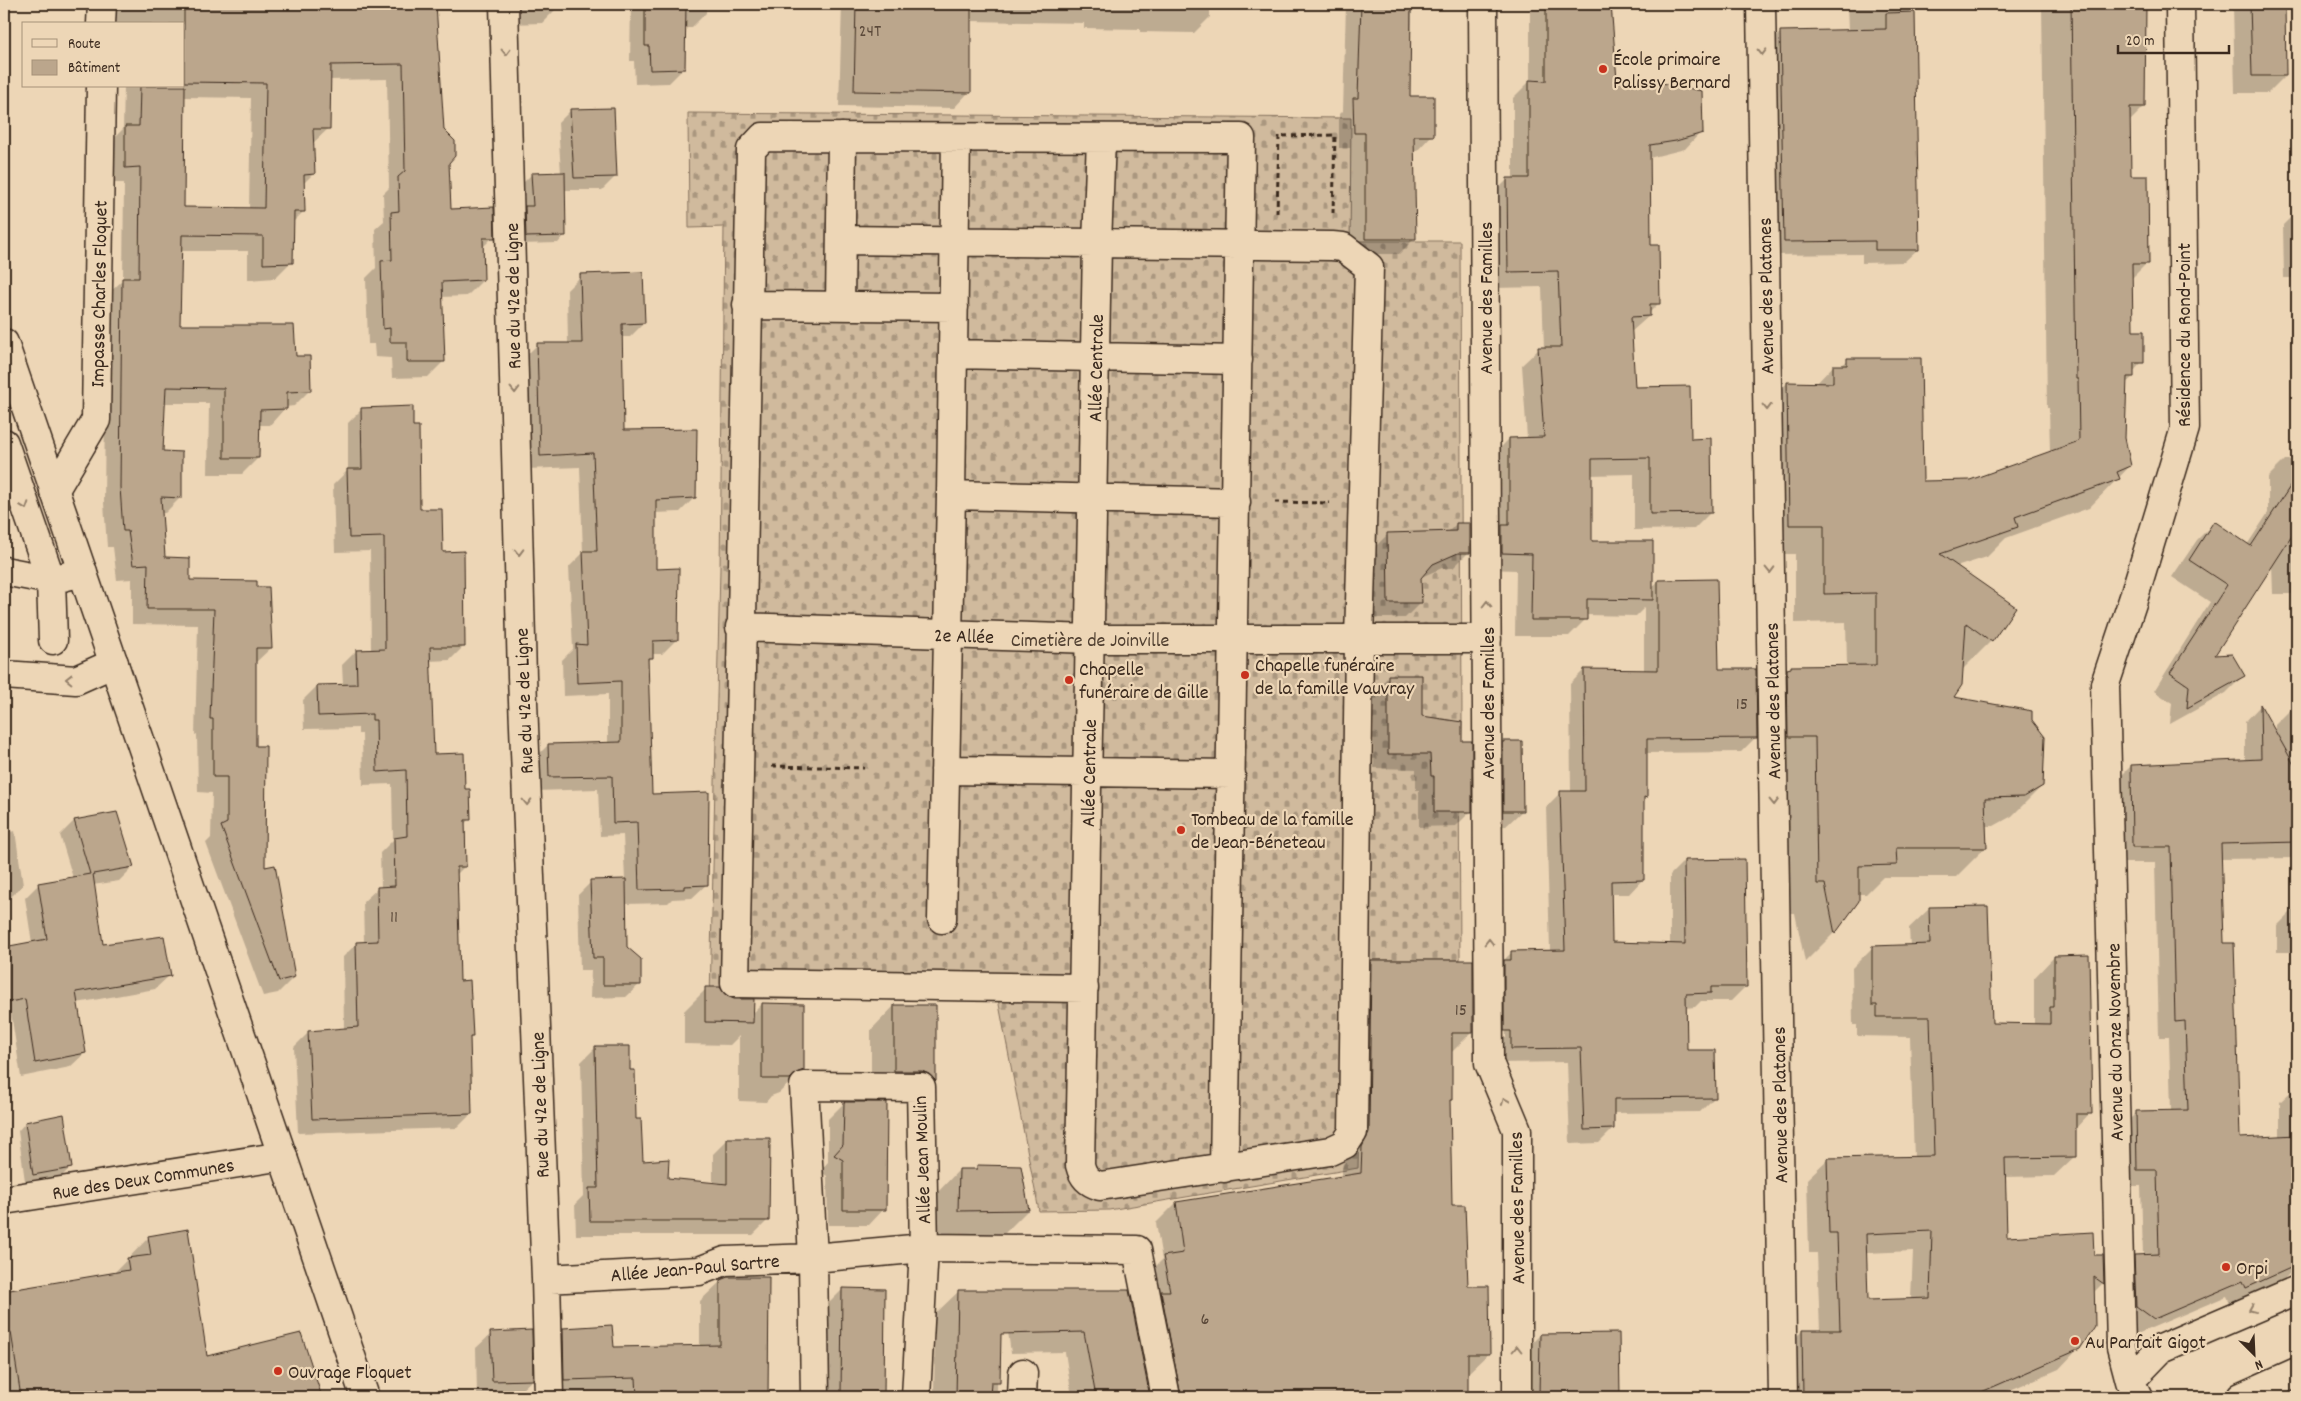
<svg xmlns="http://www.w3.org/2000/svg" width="2301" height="1401" font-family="Dekko,sans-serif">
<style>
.cemetery{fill:url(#cemetery-stones);stroke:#86725e}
.shadow{fill:#0003;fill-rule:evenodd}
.building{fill:#bba68c;stroke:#3b2a1e;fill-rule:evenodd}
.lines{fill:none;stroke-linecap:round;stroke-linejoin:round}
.minor-casing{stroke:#3b2a1e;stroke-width:31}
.major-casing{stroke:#3b2a1e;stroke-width:31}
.path{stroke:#3b2a1e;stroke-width:3;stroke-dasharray:5 4;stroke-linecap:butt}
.minor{stroke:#edd6b6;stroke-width:28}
.major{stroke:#edd6b6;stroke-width:28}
.oneway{stroke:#94806a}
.poi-dot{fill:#c8321e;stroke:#edd6b6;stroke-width:2}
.labels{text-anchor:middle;stroke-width:4.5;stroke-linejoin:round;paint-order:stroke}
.number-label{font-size:18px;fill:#5b493a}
.poi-label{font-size:20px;fill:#3b2a1e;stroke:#edd6b6;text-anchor:start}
.street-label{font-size:20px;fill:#3b2a1e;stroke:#edd6b6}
.park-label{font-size:20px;fill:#514031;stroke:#edd6b6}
</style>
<defs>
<pattern id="cemetery-stones" width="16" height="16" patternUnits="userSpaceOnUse" patternTransform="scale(1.25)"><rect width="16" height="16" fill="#d0ba9d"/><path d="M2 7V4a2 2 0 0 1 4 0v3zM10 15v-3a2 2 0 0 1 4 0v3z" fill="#aa977f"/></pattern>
</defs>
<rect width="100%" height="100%" fill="#edd6b6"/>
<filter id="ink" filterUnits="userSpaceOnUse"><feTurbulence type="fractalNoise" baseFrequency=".02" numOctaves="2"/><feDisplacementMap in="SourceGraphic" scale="10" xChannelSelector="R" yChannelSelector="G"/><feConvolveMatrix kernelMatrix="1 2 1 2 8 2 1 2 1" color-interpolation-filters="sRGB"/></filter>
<g filter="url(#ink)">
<path class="cemetery" d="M688,113L1351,118L1350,241H1460L1462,722L1461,756L1459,757L1460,960H1362L1358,1168L1109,1210L1039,1211L998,999H710L720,569L724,227L689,228Z"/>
<path class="shadow" d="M107,4H435L450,210L493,237L482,248L483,280L467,296L441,297L444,361L428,377L392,378L391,358L375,357L374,344H368L366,278L376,268L375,229L384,221L383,194L389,188L387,79L329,80V128L312,144L313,174L303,184L304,211L293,222L291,262L275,278L248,280V251H180L178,326L295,357L310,390L294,406L286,407L270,425H259L258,458L242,474H208L209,403H164L162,452L181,497L165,513H161L164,558L189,581L256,588L271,648L254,664V748L264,868L294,977L278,993L263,996L206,843L211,838L212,793L198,792L197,734L195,735L198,625L132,624V579L117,580L113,547H107L104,503L106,296L123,280L124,183H109V143L123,129L124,86H184V24H112ZM184,97L251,98L249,209H182Z
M511,4H593L557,5V8L542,23L511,24Z
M631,4H706V13L691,28H684V68L669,83L635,84L634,61H630Z
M842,4H1210V17L1194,33L1140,32V29L1084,28V23L970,21L969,92L954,108L839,106Z
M1346,4H1415H1412V31L1409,34V97L1432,135L1417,151H1413L1414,239L1399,254H1350V148H1339V115L1343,111Z
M1530,4H1610L1616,81L1701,132L1685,149L1649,158V246L1659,303L1649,313V316L1631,332L1634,389L1690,440L1710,513L1694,529L1634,530V474L1590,475L1591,542L1652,588L1658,581L1718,670L1756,737L1741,752L1646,753V797L1643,801V879L1629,894H1610L1611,944L1670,945V875L1684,861L1746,986L1731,1001H1701L1695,1007L1685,1008V1052L1714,1098L1700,1112L1613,1113V1129L1599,1143L1570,1144L1567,1062L1497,1063V967L1512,952L1550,951L1546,807L1560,793L1571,792L1570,684L1584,670L1644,671V608L1636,616L1586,615V619L1569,636H1515L1516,570L1486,569L1493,455L1509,439L1527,438L1522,365L1539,349L1544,348L1542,287L1492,288L1491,196L1508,179H1513V98L1530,81ZM1505,964L1506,1038H1503V967Z
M1847,4H1909L1918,249L1904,262L1862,263V254L1771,255L1767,45L1781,32L1848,31Z
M2042,4H2128V19L2144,107L2129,122L2130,177L2147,263L2131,279L2132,332L2142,362L2133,372V377L2125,384L2124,438L2130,466L2089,508L2006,538L1987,557L1956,567L1991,641L1962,670L1952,698L2042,786L2012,816L1994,826H1985L1986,847L1956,877H1883L1866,894H1858V900L1834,933L1805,962L1795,913H1788L1786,766H1759L1758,699L1792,667L1847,666L1846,622L1795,623V554H1760L1758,413L1787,383L1816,384L1833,366H1841L1848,360L1922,482H1970L2050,453L2049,408H2047Z
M2233,4H2285V76L2268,93H2235Z
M571,110L615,177L602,190H564L565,235L558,243L519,244L518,215L525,208L524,182L532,174H561L558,123Z
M2297,211V278H2284L2283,225Z
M581,276L644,323L630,337H621L623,431L694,498L680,512L654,513L655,570L676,640L662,654H652L651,658L647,662L651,796L707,884L692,898L672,899L668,903L625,904L626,948L640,984L626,997L590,998L591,970H580L578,895L591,882L625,880L623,835L600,836L598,789L535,791L534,759L548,745L608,743V694L563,696L562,660L573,649L569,567L583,553L580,467L526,469L524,358L538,344H568L567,290Z
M362,409L442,553L464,646L450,660L429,661L433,755L464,791L469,819L464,825L465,866L456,875L459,982L472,1037L469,1039L471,1114L457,1128L298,1133L294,1047L309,1032L344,1030L343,957L357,943H364L363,902L378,888H381L380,853L393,840L392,784L363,785L362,734H358V728L304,729L303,700L317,686L343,685L342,665L356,651H371L370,551L335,552L333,485L348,470V423Z
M2285,460H2297V594H2273L2272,564L2212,656L2243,676L2226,693L2170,724L2172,703L2154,691L2210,602L2172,577L2197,540L2214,523L2247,545L2268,513V477Z
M1456,524L1469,552L1453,568H1442L1419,578L1421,602L1405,618H1372V550L1388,534L1447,533Z
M1389,676L1421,717L1460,742L1471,811L1456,826L1419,827V790H1416V769L1374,768V691Z
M2260,706L2275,734V725L2291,709H2297V858L2220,859L2223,944L2238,1139L2280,1137V1102L2297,1086V1266L2284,1279L2230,1303L2227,1296L2137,1334L2120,1322L2119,1272L2135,1256H2143L2141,1186H2121V1128L2137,1112H2171L2169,1037H2159L2155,863H2116L2115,782L2131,766L2245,761V722Z
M1503,742L1522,811L1506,826L1488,827V758Z
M116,814L133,867L119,881L93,885L102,945L170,975L155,989L77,1003L85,1053L70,1067L21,1077L11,1013L4,1014V948L32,943L25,898L39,884L73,878L60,835L74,821Z
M15,831L23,885L8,900L4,901V833Z
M1930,908L1990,1024L2034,1025V978L2054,957L2090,1113L2075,1129V1156L2054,1176L2004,1177L2006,1238L2092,1256H2102L2103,1283L2093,1293L2079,1348L2059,1369L1994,1397H1783L1782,1351L1802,1331H1820L1817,1253H1809L1807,1179L1828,1159L1914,1158L1910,1037L1857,1036V1025H1853L1852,968L1872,948L1910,946L1909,928ZM1913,1251L1911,1299L1867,1301L1866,1253Z
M2292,911H2297V952H2277V926Z
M1371,961L1472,1032L1452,1052L1451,1100L1449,1102L1451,1206L1466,1287L1488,1354L1467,1374V1397H1166L1144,1278L1162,1260L1156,1223L1176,1203L1342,1178V1168L1349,1153L1351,981Z
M706,989L726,997L752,1014L762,1004L803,1070L779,1093L771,1096L766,1102L739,1101V1036L730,1045L684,1044V1011Z
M894,1006L935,1007L934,1080L911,1103L906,1097L871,1094V1030Z
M595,1048L629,1072L642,1162L667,1179L713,1184V1154L728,1139L768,1220L753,1235H576L575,1204L584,1195L581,1062Z
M844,1103L884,1209L869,1225H828L827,1176L820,1171L828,1162V1119Z
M25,1123L71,1167L63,1175L25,1181L18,1131Z
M978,1167L1028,1210L1005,1233L935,1234L936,1194L959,1170H974Z
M149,1237L206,1358L300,1335L321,1397H4V1292L113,1274Z
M767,1278L766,1397H544L543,1350L563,1329L613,1348L700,1346V1301L721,1281Z
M842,1290H883L882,1397H818L819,1313Z
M959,1291H998L997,1397H934L935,1314Z
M1128,1292L1131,1397H1072L1065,1352L1011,1353L1005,1311Z
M491,1334L532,1380L517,1394L477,1395L476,1348Z
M1617,1334L1619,1397H1520V1355L1540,1335Z
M1766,1392L1767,1397H1644Z"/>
<path class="building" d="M184,4H436L444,130L455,141V156L449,163L451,209L494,207L495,238H483L484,280L442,282L445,362H407V342H390V328L383,329L381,261L392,260L391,212L399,211L398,177L405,171L403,64L331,65L330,129H313L315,174L304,175L305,212H294L293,263L263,264V236L182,235L180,325H294L296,356H310L311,391L287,392V409L260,410L259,458H224V388L166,387L163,451L182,452V498L161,497L165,557L190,558V580L257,581V587H269L272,648H256V746H266L265,867L275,865L295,977L279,981L221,826L227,823V777H213V719H210L214,609H147L148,564L133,565L128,531H123L120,487L122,278H139L140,167L125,168V126H139L140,86H185L184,207L264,208L266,83L184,82Z
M645,4H686L685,69L650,70L649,46H645Z
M856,4H971V93L854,91Z
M1361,4H1411L1410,96H1434V136H1414L1416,239H1365V133H1354L1353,98H1358Z
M1546,4H1611L1617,80L1662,83L1702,91L1703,133L1676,141L1650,145L1651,245H1659L1660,304H1650V316L1631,317L1635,387L1690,386L1691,439L1711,438L1712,513L1650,514V458L1592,459V541H1653V600L1587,599V620H1531L1532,554L1502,553V525H1509V438L1544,437L1538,347H1561L1558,271L1508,272L1507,178H1529V80L1546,81Z
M2071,4H2146L2145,107H2130L2131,176H2148L2149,264H2132L2133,331H2144V363H2134V377H2127L2125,438L2131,466L2117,472L2120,479L2015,517L2018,527L1940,554L2016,607L1992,642L1966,623L1962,685L1954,697L2032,711V720L2045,737L2043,786L2024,797L1985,798L1987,848H1896L1897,865L1859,866V901L1835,934L1825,884H1817L1815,737H1788L1787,669L1791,668V666L1876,665V593L1824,594V525H1789L1787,382L1833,383V365H1847V358H1921L1923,481L1970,480L2079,441L2078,379H2076Z
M2250,4H2285L2286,76H2252Z
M1915,12L1919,250H1875V241L1784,242L1780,31L1886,29V13Z
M614,108L617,177L574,178L570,109Z
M565,172L566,236L526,237L525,206H533L531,173Z
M643,272L645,323L622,324L624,430L697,429L696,498L656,500V569L679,568L678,640L653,641V658H648L652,794L709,792L708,885L684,886V889L639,890L637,822L613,823L612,776L549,777L548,744L621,742V681L577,683L576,644L587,645L583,551H597L593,453L540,456L537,343H582L580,274Z
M413,406V426H419L420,509H442L443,552L464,551L465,647H430L434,754L464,753L465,789H470L471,820H465L466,867H457L460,981L470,980L473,1037H470L472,1114L312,1119L308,1031L358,1027L356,942L378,941L377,887L395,886L394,838L407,836L406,770L377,772L376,720H372V714L318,716L317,685L357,684L356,650L385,649L384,537L349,538L347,469H362L361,408Z
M2297,476V528L2215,655L2232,654L2245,676L2187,708L2189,686L2170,673L2227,585L2189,560L2214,521L2251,546Z
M1456,523H1470V553H1458L1433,564L1421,578L1422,603H1388L1387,533L1456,531Z
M1717,579L1719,669H1756L1757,738L1647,739V798L1644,797V880L1611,881L1612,942L1685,944L1684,860L1745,859L1747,987H1711V993L1686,994L1687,1050H1715L1716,1098L1614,1099V1129L1584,1130L1581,1048L1511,1049V1031H1504V960H1511V951L1565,950L1560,791H1585L1584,669L1658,670V580Z
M1388,675H1422V716L1462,722V741H1472V812H1434V776H1431L1430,754H1388Z
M2260,704L2297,770V842L2221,844L2224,943H2234L2240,1138L2297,1135V1265L2246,1288L2243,1281L2154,1319L2136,1306L2134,1255L2159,1254L2157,1170H2137L2136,1111L2188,1110L2185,1021L2175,1022L2171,847H2132L2131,765L2261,759Z
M1503,741H1522L1523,811H1503Z
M117,812L134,867L93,874L103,944L164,936L171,976L76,992L86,1053L35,1063L25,999L4,1003V947L47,939L38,883L90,874L74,820Z
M626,879L627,947L641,959V985H603V958H593L590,880Z
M1988,906L1992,1023L2050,1024V1007H2054V956L2089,955L2092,1114H2076V1157L2005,1158L2007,1237L2093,1232L2094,1255H2103L2104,1284L2094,1277L2095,1326L2080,1349L1970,1397H1803L1802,1330H1840L1837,1233H1829L1827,1158L1934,1156L1930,1017H1877V1005H1872V946L1930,944L1929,907ZM1932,1231L1930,1298L1868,1300L1866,1234Z
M1371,960H1473V1033H1452V1100H1450L1452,1205H1465L1468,1286H1489L1490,1354H1468V1397H1181L1161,1291H1170L1163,1256L1183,1253L1176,1202L1361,1173L1362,1147L1369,1132Z
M705,987H720L727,996L734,999H754L753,1023L705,1022Z
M762,1003L804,1004V1070L796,1073L790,1079H762Z
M894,1005H936V1081L929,1074L922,1071H894Z
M595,1046H630V1070H635L636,1119H641L643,1161L669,1159L668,1178L727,1184V1138H770L769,1221H590L589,1188H598Z
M844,1102H887L886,1210H843V1160L834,1155L843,1145Z
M64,1114L72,1168L33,1175L25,1122Z
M977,1165L1021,1166L1029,1210L958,1211L959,1169H977Z
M188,1229L207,1356L301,1333L322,1397H21L11,1332H8L4,1291L129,1270L127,1258L151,1255L148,1236Z
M728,1277H769L768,1397H637L636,1378L564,1380L563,1328L612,1325L614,1347L720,1345V1280Z
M842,1288L885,1289L884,1397H841Z
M958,1290H1129L1150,1397H1096L1084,1332L1001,1334L1000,1382H991L990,1397H956Z
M532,1330L533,1380L492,1381L490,1332Z
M1619,1333L1620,1397H1539L1540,1334Z"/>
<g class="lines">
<g class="minor-casing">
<path id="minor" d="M504,4L522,676L546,1279L549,1397
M1483,4L1489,1063L1517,1130V1397
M1761,4L1783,1397
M101,24L102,4
M956,138L951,495L1236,502
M841,240L1332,246L1343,247L1369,267L1359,640L1353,1132L1345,1144L1330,1151L1100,1186C1088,1182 1083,1177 1080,1165L1097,244L1101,139
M747,305L954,307
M840,306L842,137
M953,354L1238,360
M4,443L51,580L83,572
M54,491L96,420L101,86
M4,571L51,580L53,640
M740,627L1091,639H1487
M4,675L76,680L114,663
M945,770L1231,774
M942,919L951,495
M1084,988L735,983L751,150L763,137L1241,138L1224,1168
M4,1200L283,1156
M546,1279L699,1271L725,1261L813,1258L924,1248L1137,1250L1166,1397
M2130,1381L2162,1348L2297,1290
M815,1397L813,1258L804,1086L921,1087L924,1248L916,1397
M1022,1397L1023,1373
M2138,1397L2130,1381L2121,1347L2105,684L2133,600L2185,428L2180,4"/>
</g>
<g class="major-casing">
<path id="major" d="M4,343L365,1397
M2241,1397L2297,1372"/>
</g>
<path class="path" d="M1277,213L1279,136L1335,135L1333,213
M1275,502L1330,503
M772,766L864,768"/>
<use href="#minor" class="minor"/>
<use href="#major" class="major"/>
</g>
<defs><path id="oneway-chevron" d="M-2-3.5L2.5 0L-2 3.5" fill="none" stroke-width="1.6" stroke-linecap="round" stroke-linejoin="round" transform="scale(1.25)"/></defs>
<g class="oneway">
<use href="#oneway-chevron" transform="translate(506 52) rotate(89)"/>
<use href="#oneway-chevron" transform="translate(1762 52) rotate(89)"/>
<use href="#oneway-chevron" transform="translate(515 390) rotate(89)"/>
<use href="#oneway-chevron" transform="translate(1767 407) rotate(89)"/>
<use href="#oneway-chevron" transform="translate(25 506) rotate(71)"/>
<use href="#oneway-chevron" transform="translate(519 552) rotate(89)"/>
<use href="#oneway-chevron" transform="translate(1770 570) rotate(89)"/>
<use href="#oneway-chevron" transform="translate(1487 604) rotate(-90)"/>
<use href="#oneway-chevron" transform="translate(69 679) rotate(-179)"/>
<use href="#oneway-chevron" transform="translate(527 802) rotate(88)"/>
<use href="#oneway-chevron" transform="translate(1774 802) rotate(89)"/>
<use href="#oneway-chevron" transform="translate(1489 942) rotate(-90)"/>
<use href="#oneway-chevron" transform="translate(1505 1101) rotate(-112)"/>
<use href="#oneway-chevron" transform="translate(2252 1309) rotate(157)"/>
<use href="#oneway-chevron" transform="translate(1517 1349) rotate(-90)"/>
</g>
</g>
<g class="poi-dot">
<circle cx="1603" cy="69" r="5"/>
<circle cx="1245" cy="675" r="5"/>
<circle cx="1069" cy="680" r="5"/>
<circle cx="1181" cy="830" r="5"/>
<circle cx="2226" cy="1267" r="5"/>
<circle cx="2075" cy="1341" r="5"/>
<circle cx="278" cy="1371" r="5"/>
</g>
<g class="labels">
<g class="number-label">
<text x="870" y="36">24T</text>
<text x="1742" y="709">15</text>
<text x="394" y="922">11</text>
<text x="1461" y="1015">15</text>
<text x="1205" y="1324">6</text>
</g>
<g class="poi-label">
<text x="1613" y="65">École primaire<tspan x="1613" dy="23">Palissy Bernard</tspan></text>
<text x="1255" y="671">Chapelle funéraire<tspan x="1255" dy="23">de la famille Vauvray</tspan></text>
<text x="1079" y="675">Chapelle<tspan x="1079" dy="23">funéraire de Gille</tspan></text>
<text x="1191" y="825">Tombeau de la famille<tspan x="1191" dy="23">de Jean-Béneteau</tspan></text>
<text x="2236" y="1274">Orpi</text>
<text x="2085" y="1348">Au Parfait Gigot</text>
<text x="288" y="1378">Ouvrage Floquet</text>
</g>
<g class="street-label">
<text transform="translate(98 294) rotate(-89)" y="7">Impasse Charles Floquet</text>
<text transform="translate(512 296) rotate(-91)" y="7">Rue du 42e de Ligne</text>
<text transform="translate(1765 296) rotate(-91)" y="7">Avenue des Platanes</text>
<text transform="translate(1485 298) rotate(-90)" y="7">Avenue des Familles</text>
<text transform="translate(2183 335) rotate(-90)" y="7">Résidence du Rond-Point</text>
<text transform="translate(1095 368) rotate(-89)" y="7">Allée Centrale</text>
<text transform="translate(964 635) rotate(2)" y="7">2e Allée</text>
<text transform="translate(523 701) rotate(-92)" y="7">Rue du 42e de Ligne</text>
<text transform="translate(1772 701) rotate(-91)" y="7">Avenue des Platanes</text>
<text transform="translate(1487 703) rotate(-90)" y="7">Avenue des Familles</text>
<text transform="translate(1088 773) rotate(-89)" y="7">Allée Centrale</text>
<text transform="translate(2114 1042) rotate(-91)" y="7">Avenue du Onze Novembre</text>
<text transform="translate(539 1105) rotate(-92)" y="7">Rue du 42e de Ligne</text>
<text transform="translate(1779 1105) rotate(-91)" y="7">Avenue des Platanes</text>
<text transform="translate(921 1160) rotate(-92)" y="7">Allée Jean Moulin</text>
<text transform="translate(143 1178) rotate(-9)" y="7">Rue des Deux Communes</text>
<text transform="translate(1516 1208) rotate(-91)" y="7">Avenue des Familles</text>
<text transform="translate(695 1267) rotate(-5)" y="7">Allée Jean-Paul Sartre</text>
</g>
<g class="park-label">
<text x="1090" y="646">Cimetière de Joinville</text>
</g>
</g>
<rect width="2301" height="1401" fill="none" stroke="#edd6b6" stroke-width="20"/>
<rect x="10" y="10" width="2281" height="1381" fill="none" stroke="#3b2a1e" stroke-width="2" filter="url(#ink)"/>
<rect x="22" y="22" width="162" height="65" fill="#edd6b6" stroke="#a69179"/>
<rect x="32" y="39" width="25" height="8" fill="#edd6b6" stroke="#a69179"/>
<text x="68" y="48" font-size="15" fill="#3b2a1e">Route</text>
<rect x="32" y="60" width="25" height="15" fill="#bba68c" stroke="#a69179"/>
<text x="68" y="72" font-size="15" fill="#3b2a1e">Bâtiment</text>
<g transform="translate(2254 1354) rotate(156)" stroke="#edd6b6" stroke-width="4" paint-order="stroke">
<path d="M0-4L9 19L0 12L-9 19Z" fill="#3b2a1e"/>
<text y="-8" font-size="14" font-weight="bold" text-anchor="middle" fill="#3b2a1e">N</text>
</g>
<path d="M2118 45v8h111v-8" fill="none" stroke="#3b2a1e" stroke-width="2.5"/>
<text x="2126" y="45" font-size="15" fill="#3b2a1e" stroke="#edd6b6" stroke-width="4" paint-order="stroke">20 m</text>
</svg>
